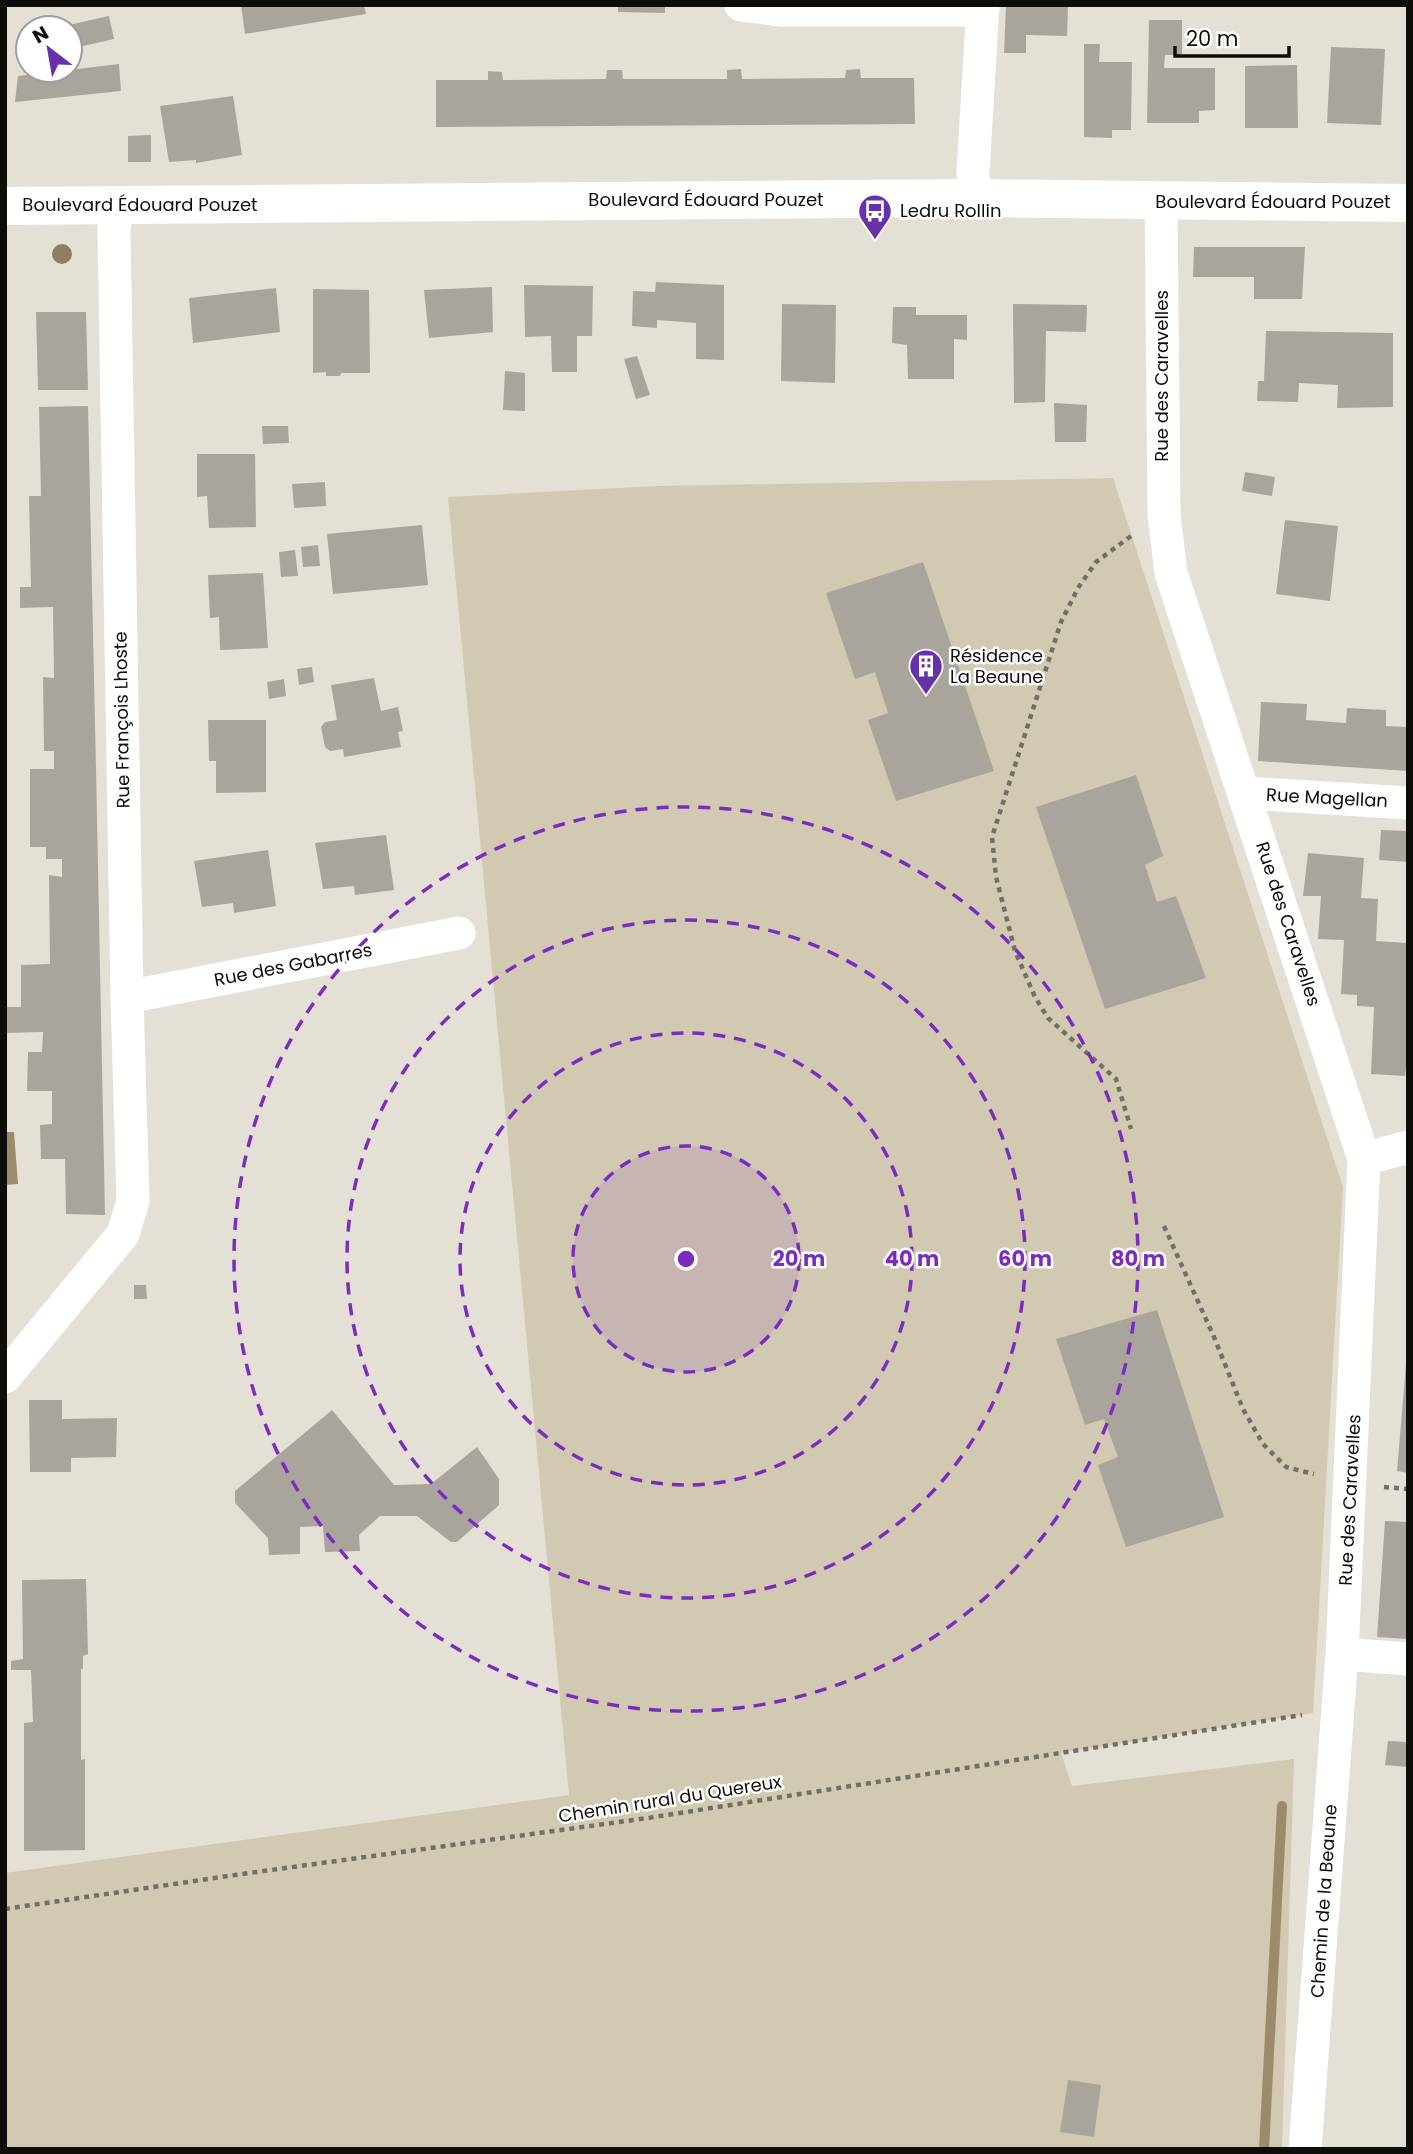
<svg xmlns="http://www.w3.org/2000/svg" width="1413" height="2154" font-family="Poppins,sans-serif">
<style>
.green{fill:#d2c9b2}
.water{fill:#9a8c6b}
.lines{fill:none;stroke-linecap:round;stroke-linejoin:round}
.stream{stroke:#9a8c6b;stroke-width:10}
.building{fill:#a9a59c}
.path{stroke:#726f69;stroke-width:4.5;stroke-dasharray:5 5;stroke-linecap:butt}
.street{stroke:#fff;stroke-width:33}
.secondary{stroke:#fff;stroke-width:38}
.tree{fill:#8b8162}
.ring{fill:none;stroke:#7b2cbf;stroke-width:3.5;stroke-dasharray:12 9}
.labels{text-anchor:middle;stroke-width:5;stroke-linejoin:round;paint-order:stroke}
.street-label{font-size:18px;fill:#0f0d0a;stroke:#fff}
.poi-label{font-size:18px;fill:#0f0d0a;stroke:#fff;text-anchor:start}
.centre{fill:#7b2cbf;stroke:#fff;stroke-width:3.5}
.ring-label{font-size:21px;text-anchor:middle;font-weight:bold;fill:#7b2cbf;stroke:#fff;stroke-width:5;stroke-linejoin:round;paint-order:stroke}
</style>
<rect width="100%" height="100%" fill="#e4e0d6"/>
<path class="green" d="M1113,478L1343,1187L1313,1713L1061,1753L1072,1786L1294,1759L1282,2149H5V1873L569,1795L448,497L656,486Z"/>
<path class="water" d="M5,1132H14L18,1184L5,1185Z"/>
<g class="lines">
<path class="stream" d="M1264,2149L1282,1806"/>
</g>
<path class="building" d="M241,5H364L366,14L245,34Z
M618,5H665V13L618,12Z
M1006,5H1068L1067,36L1026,35V53H1004Z
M109,16L114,39L70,49V28L60,27Z
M1149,20H1182V55H1165L1164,68H1215V110L1199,111V123H1147Z
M1084,44H1100L1099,62H1132L1131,130H1112V138L1084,137Z
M1331,47L1385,49L1381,125L1327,123Z
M119,64L121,91L15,102L18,76Z
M1297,65L1298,128H1245V66Z
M741,69L742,79L845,78L846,70L860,69L861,78H914L915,124L436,127V80H488V71L502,72L503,80L606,79L607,70H622L623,79H727V70Z
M233,96L242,155L196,163V160L169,162L160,106Z
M151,135V162H128V136Z
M1194,247H1305L1302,299H1254V277H1193Z
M656,282L724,285V360L696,359V323L657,320V328L632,326L633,291L655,292Z
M524,285L593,286L592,336H577V372H552L551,336L525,337Z
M492,287L493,332L429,338L424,290Z
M276,288L280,332L193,343L189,298Z
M313,289L369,290L370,373H341L340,376H326V372L313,373Z
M782,304L836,305L835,383L781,381Z
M1013,304L1087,305L1086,332L1046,331L1045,402L1014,403Z
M893,307H916V315H967V340L954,339V379H908L907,345L892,343Z
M36,312H86L88,390H38Z
M1266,331L1393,333V407L1337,408L1338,385L1299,383L1298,402L1257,401L1258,381H1264Z
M637,356L650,395L636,399L624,359Z
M505,371L525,373V411L503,410Z
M1054,403L1087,405L1086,442H1055Z
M88,406L96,769L105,1215L66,1214L65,1159H41L40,1125L52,1124V1091H27L28,1052H42L43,1032L5,1033V1007H21V965L50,964L49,875L62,877V859H46V847H30V769H54V751H44L43,677L54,678L53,607L20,608V587H31L29,496H41L39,407Z
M262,426H288L289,443L263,444Z
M197,454H255L256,527L209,528L207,496L197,497Z
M1245,472L1275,477L1272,496L1242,491Z
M325,482L326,506L294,508L292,484Z
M1285,520L1338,526L1330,601L1276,594Z
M422,525L428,585L333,594L327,534Z
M318,545L320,566L303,567L301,547Z
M295,550L298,576L281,577L279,552Z
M923,562L994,771L896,801L868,720L888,713L875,672L855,679L826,593Z
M263,573L268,648L220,650L219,617L210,618L208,575Z
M312,667L314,682L299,685L297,669Z
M374,678L381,711L398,707L403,731L398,732L401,747L344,757L343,749L330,751L325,747L321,727L325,722L337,720L331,685Z
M284,679L286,696L269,699L267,682Z
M1261,702L1307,704L1306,720L1346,723L1347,708L1386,710V726L1408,727V771L1258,761Z
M208,720H266V792L216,793V761H209Z
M1136,775L1163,856L1145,865L1157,902L1176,896L1206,978L1105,1009L1036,807Z
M1381,830L1408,831V862L1379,860Z
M386,835L394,890L355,895L354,886L323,889L315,843Z
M268,850L276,906L234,913L233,903L202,907L194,861Z
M1308,853L1364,858L1361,898L1378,899L1376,941L1408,943V1050L1405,1076L1371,1074L1374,1007L1357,1006V995L1341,994L1344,940L1318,939L1321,896H1303Z
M134,1285H146L147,1299H134Z
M1157,1310L1224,1517L1126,1547L1098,1465L1118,1457L1104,1419L1085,1425L1056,1339Z
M1406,1364H1408V1473L1397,1471Z
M29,1400H62V1419L117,1418L116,1457L71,1458V1472H30Z
M332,1410L394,1485L431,1484L477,1447L499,1479V1505L457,1542H451L417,1516H380L359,1535L360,1551L325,1552L323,1526L300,1527V1554L269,1555L268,1538L235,1503V1491Z
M1385,1521L1408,1522V1639L1377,1637Z
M86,1579L88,1654L83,1656V1669H81V1760L85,1759V1850L24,1851V1723L33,1722L31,1670H11V1661L23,1659L22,1580Z
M1388,1741L1408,1742V1767L1385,1765Z
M1068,2080L1101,2085L1094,2137L1060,2132Z"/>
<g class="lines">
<path class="path" d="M1131,536L1096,562L1078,588L1061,622L992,837L996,877L1015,951L1035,997L1048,1018L1116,1079L1131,1129
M1164,1226L1214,1337L1243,1409L1263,1444L1286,1467L1314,1474
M1384,1487L1408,1489
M5,1909L235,1875L648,1818L1302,1715"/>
<path class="street" d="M741,5L780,10H983
M974,198L973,172L983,5
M1161,201L1164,515L1171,573L1364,1159L1342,1654L1305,2149
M1245,793L1408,803
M127,997L459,933
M1364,1159L1408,1147
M5,1377L123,1234L133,1201L127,997L114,230L117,205
M1342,1654L1408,1659"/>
<path class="secondary" d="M5,206L974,198L1408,203"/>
</g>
<circle class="tree" cx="62" cy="254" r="10"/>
<circle cx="686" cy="1259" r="113" fill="#7b2cbf" fill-opacity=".12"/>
<g class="ring">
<circle cx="686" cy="1259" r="113"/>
<circle cx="686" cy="1259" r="226"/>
<circle cx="686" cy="1259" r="339"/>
<circle cx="686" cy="1259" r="452"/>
</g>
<defs>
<g id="bus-pin" transform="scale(1.75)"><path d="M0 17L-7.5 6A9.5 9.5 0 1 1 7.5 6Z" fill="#6632a9" stroke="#fff"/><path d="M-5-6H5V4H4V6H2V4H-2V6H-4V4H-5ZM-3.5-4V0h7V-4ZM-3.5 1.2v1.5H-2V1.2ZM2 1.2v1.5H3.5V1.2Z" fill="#fff"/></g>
<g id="building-pin" transform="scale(1.75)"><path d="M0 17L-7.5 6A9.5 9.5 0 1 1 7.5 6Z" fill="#6632a9" stroke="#fff"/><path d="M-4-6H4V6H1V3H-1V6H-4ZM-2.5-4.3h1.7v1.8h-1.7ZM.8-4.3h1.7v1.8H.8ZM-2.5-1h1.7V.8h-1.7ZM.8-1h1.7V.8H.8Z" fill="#fff"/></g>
</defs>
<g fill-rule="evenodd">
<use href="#bus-pin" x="875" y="211"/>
<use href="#building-pin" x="926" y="666"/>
</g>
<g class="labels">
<g class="street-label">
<text x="706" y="206">Boulevard Édouard Pouzet</text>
<text x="1273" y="208">Boulevard Édouard Pouzet</text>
<text x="140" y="211">Boulevard Édouard Pouzet</text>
<text transform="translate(1162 376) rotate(-90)" y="6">Rue des Caravelles</text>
<text transform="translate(122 720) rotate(-91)" y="6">Rue François Lhoste</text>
<text transform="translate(1327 798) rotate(3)" y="6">Rue Magellan</text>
<text transform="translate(1288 924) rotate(72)" y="6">Rue des Caravelles</text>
<text transform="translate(293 965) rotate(-11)" y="6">Rue des Gabarres</text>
<text transform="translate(1350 1500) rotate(-87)" y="6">Rue des Caravelles</text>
<text transform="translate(670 1799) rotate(-9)" y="6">Chemin rural du Quereux</text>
<text transform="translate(1324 1901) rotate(-86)" y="6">Chemin de la Beaune</text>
</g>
<g class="poi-label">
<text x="900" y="217">Ledru Rollin</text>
<text x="950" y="662">Résidence<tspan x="950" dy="21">La Beaune</tspan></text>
</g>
</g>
<circle cx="686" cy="1259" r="10" class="centre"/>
<g class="ring-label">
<text x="799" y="1266">20 m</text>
<text x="912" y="1266">40 m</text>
<text x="1025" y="1266">60 m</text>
<text x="1138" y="1266">80 m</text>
</g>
<rect width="1413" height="2154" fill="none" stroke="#0f0d0a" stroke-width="14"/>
<g transform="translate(49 49) rotate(329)"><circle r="33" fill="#ffffff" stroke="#9f9e9d" stroke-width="2"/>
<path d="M0-5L12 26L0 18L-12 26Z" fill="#6632a9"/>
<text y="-10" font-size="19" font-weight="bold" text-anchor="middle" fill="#0f0d0a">N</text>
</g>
<path d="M1175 46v10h114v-10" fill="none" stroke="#0f0d0a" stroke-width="3.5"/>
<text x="1186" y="46" font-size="21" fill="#0f0d0a" stroke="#ffffff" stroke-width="5" paint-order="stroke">20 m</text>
</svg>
